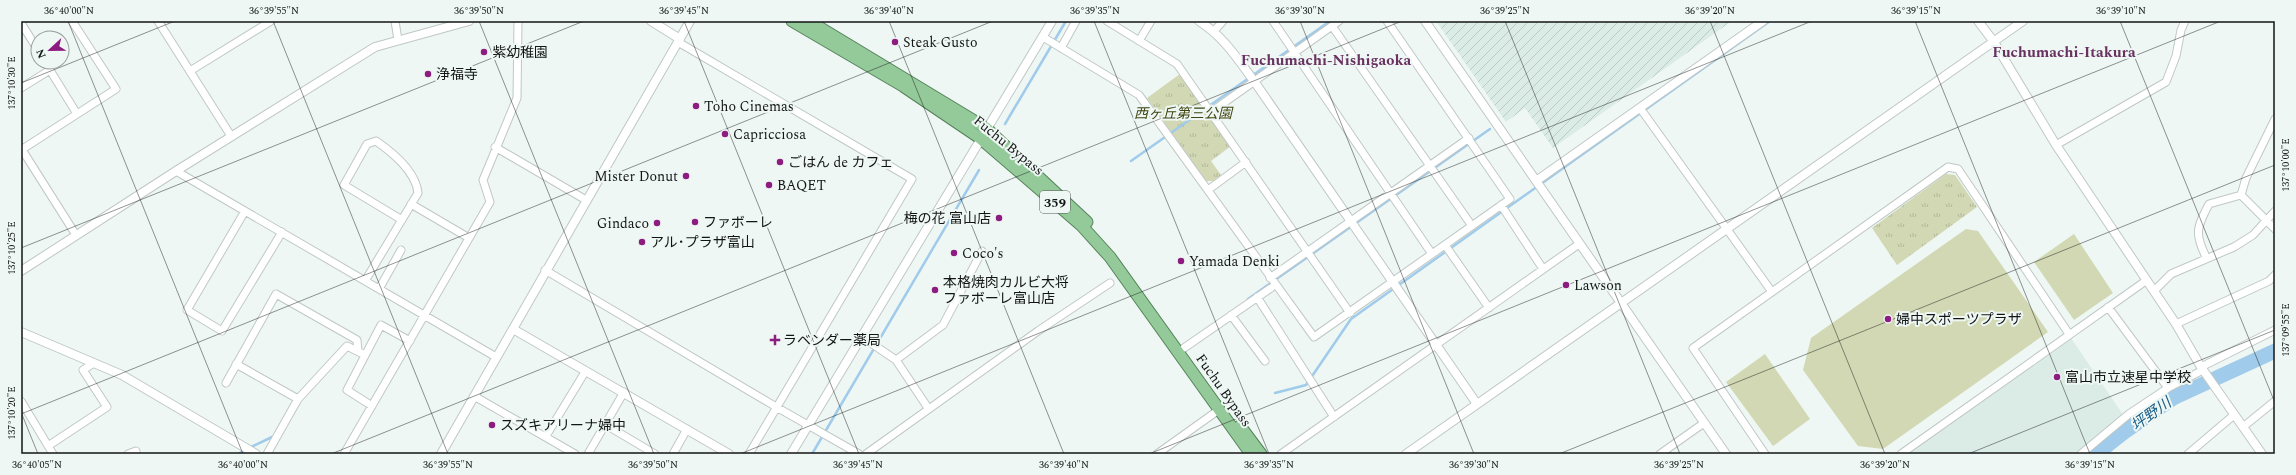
<svg xmlns="http://www.w3.org/2000/svg" width="2296" height="475" font-family="Spectral,'Noto Sans JP',serif">
<style>
.built{fill:#dbece7}
.industrial{fill:url(#industrial-furrows)}
.park{fill:url(#park-tufts)}
.pitch{fill:#d1d8b3}
.lines{fill:none;stroke-linecap:round;stroke-linejoin:round}
.stream{stroke:#a0cbea;stroke-width:2.5}
.river{stroke:#a0cbea;stroke-width:15}
.minor-casing{stroke:#c0c8c6;stroke-width:9}
.tertiary-casing{stroke:#c0c8c6;stroke-width:10}
.trunk-casing{stroke:#56825a;stroke-width:13}
.minor{stroke:#fff;stroke-width:7}
.tertiary{stroke:#fff;stroke-width:8}
.trunk{stroke:#94ca9a;stroke-width:11}
.ticks{fill:none;stroke:#121514;stroke-width:1;stroke-opacity:0.45}
.poi-dot{fill:#8c1c7f;stroke:#eef7f4;stroke-width:1.5}
.labels{text-anchor:middle;stroke-width:4;stroke-linejoin:round;paint-order:stroke}
.shield{fill:#eef7f4;stroke:#545957;stroke-width:1}
.shield-label{font-size:13px;font-weight:bold;fill:#121514}
.poi-label{font-size:14px;fill:#121514;stroke:#eef7f4;text-anchor:start}
.park-label{font-size:14px;font-style:italic;fill:#414611;stroke:#eef7f4}
.street-label{font-size:14px;fill:#121514;stroke:#eef7f4}
.neighbourhood-label{font-size:15px;font-weight:bold;fill:#68315f;stroke:#eef7f4}
.water-label{font-size:15px;font-style:italic;fill:#175c85;stroke:#eef7f4}
.neatline{fill:none;stroke:#121514;stroke-width:1.5}
.ticks-label{font-size:10px;text-anchor:middle;fill:#121514}
</style>
<defs>
<pattern id="industrial-furrows" width="10" height="10" patternUnits="userSpaceOnUse"><rect width="10" height="10" fill="#dbece7"/><path d="M-1 1l2-2M0 10L10 0M9 11l2-2" fill="none" stroke="#bbcac5"/></pattern>
<pattern id="park-tufts" width="24" height="20" patternUnits="userSpaceOnUse"><rect width="24" height="20" fill="#d1d8b3"/><path d="M3 7l-1-3M5 7V3M7 7l1-3M15 17l-1-3M17 17v-4M19 17l1-3" fill="none" stroke="#b2b899"/></pattern>
</defs>
<rect width="100%" height="100%" fill="#eef7f4"/>
<path class="built" d="M2071,338L2124,416L2077,454H1905Z"/>
<path class="industrial" d="M1436,21H1732L1553,148L1525,108L1506,122Z"/>
<path class="park" d="M1180,74L1231,146L1211,161L1221,175L1213,181H1206L1147,98Z
M1946,174L1955,175L1977,207L1897,265L1872,228Z"/>
<path class="pitch" d="M1966,229L1978,231L2048,332L1883,449L1858,446L1803,370L1811,338Z
M2074,234L2113,293L2074,320L2034,262Z
M1765,354L1810,419L1773,446L1726,382Z"/>
<g class="lines">
<path class="stream" d="M1005,124L1066,21
M1131,161L1330,21
M1248,299L1490,129
M1275,393L1306,385L1351,319L1770,21
M249,448L272,437
M238,454L245,450
M812,454L979,170
M1666,454H1672"/>
<path class="river" d="M2096,454L2124,432L2173,398L2275,351"/>
<g class="minor-casing">
<path id="minor" d="M158,21L231,136
M395,21L398,40
M1107,21L1177,64L1350,313
M1273,21L1432,254
M21,23L38,50
M1332,26L1472,226
M1214,31L1223,21
M1043,37L1139,95L1314,337L1510,199L1387,21
M1139,41L1151,21
M678,42L912,179L749,454
M1061,48L1076,21
M45,62L77,114
M190,71L271,21
M21,88L50,70
M1640,108L1772,292
M1211,112L1339,21
M2056,145L2166,82L2176,56L2181,30L2185,21
M495,147L586,200
M21,148L76,235
M21,150L116,89L72,21
M176,171L496,357
M1208,190L1246,162
M2241,195L2246,178L2275,119
M2241,195L2275,229
M411,204L469,238
M1501,205L1543,269
M245,211L187,310L222,331L282,232
M1445,245L1489,308
M2206,257C2194,233 2197,227 2209,204L2241,195
M545,270L778,408L859,454
M1270,278L1469,138
M365,281L418,193C416,172 392,152 376,141L367,144L344,185L402,220
M379,289L401,250
M2155,290L2171,274L2234,247L2253,235L2275,211
M1257,297L1334,417
M2108,307L2168,388
M1231,315L1265,361
M2176,324L2269,281L2275,275
M863,334L868,341L896,360L928,408
M1184,348L1271,288
M896,360L943,325L982,251
M236,364L298,399
M2201,367L2275,330
M226,383L276,294L357,340L358,351
M474,396L575,454
M21,401L53,454
M372,406L347,390L381,325L410,341
M606,425L655,454
M2243,427L2275,401
M546,436L585,372
M48,446L107,407L83,370L94,363
M128,454L136,451
M267,454L298,399L347,346L365,355
M344,454L490,202L483,180L517,98L518,21
M588,454L624,392
M673,454L687,429
M866,454L1038,331L1110,283
M1157,454L1220,409
M1281,454L1579,244
M1660,454L1704,423
M1765,454L1693,348L1948,167L1958,169L2069,334
M1901,454L2147,280
M2081,454L2129,414L2168,388L2203,370
M2188,454L2234,415"/>
</g>
<g class="tertiary-casing">
<path id="tertiary" d="M651,21L680,39
M1199,21C1223,36 1237,58 1254,81L1477,404
M1425,21L1726,454
M1978,21L1994,42L2056,145L2176,324L2201,367L2262,454
M1536,181L1763,21
M21,271L176,171L375,47L469,21
M513,329L729,454
M21,332L122,375L256,454
M441,454L690,21
M791,454L1052,21
M1406,454L2023,21"/>
</g>
<g class="trunk-casing">
<path id="trunk" d="M792,21L903,86L980,138L1081,225L1110,257L1251,454
M809,21L986,128L1087,222
M1240,426L1261,454"/>
</g>
<use href="#minor" class="minor"/>
<use href="#tertiary" class="tertiary"/>
<use href="#trunk" class="trunk"/>
</g>
<path class="ticks" d="M68,21L243,454M273,21L448,454M479,21L654,454M684,21L859,454M889,21L1064,454M1094,21L1269,454M1300,21L1474,454M1505,21L1680,454M1710,21L1885,454M1915,21L2090,454M2120,21L2275,403M21,83L175,21M21,248L584,21M21,412L38,454M21,414L993,21M331,454L1402,21M740,454L1812,21M1149,454L2221,21M1559,454L2275,165M1968,454L2275,330"/>
<g class="poi-dot">
<circle cx="895" cy="42" r="4"/>
<circle cx="484" cy="52" r="4"/>
<circle cx="428" cy="74" r="4"/>
<circle cx="696" cy="106" r="4"/>
<circle cx="725" cy="134" r="4"/>
<circle cx="780" cy="162" r="4"/>
<circle cx="686" cy="176" r="4"/>
<circle cx="769" cy="185" r="4"/>
<circle cx="999" cy="218" r="4"/>
<circle cx="695" cy="222" r="4"/>
<circle cx="657" cy="223" r="4"/>
<circle cx="642" cy="242" r="4"/>
<circle cx="954" cy="253" r="4"/>
<circle cx="1181" cy="261" r="4"/>
<circle cx="1566" cy="285" r="4"/>
<circle cx="935" cy="290" r="4"/>
<circle cx="1888" cy="319" r="4"/>
<path d="M773 334h4v4h4v4h-4v4h-4v-4h-4v-4h4z"/>
<circle cx="2057" cy="377" r="4"/>
<circle cx="492" cy="425" r="4"/>
</g>
<g class="labels">
<rect class="shield" x="1040" y="191" width="30" height="22" rx="3"/>
<g class="shield-label">
<text x="1055" y="207">359</text>
</g>
<g class="poi-label">
<text x="903" y="47">Steak Gusto</text>
<text x="492" y="57">紫幼稚園</text>
<text x="436" y="79">浄福寺</text>
<text x="704" y="111">Toho Cinemas</text>
<text x="733" y="139">Capricciosa</text>
<text x="788" y="167">ごはん de カフェ</text>
<text x="678" y="181" text-anchor="end">Mister Donut</text>
<text x="777" y="190">BAQET</text>
<text x="991" y="223" text-anchor="end">梅の花 富山店</text>
<text x="703" y="227">ファボーレ</text>
<text x="649" y="228" text-anchor="end">Gindaco</text>
<text x="650" y="247">アル･プラザ富山</text>
<text x="962" y="258">Coco's</text>
<text x="1189" y="266">Yamada Denki</text>
<text x="943" y="287">本格焼肉カルビ大将<tspan x="943" dy="16">ファボーレ富山店</tspan></text>
<text x="1574" y="290">Lawson</text>
<text x="1896" y="324">婦中スポーツプラザ</text>
<text x="783" y="345">ラベンダー薬局</text>
<text x="2065" y="382">富山市立速星中学校</text>
<text x="500" y="430">スズキアリーナ婦中</text>
</g>
<g class="park-label">
<text x="1183" y="118">西ヶ丘第三公園</text>
</g>
<g class="street-label">
<text transform="translate(1009 145) rotate(39)" y="5">Fuchu Bypass</text>
<text transform="translate(1224 390) rotate(55)" y="5">Fuchu Bypass</text>
</g>
<g class="neighbourhood-label">
<text x="2064" y="57">Fuchumachi-Itakura</text>
<text x="1326" y="65">Fuchumachi-Nishigaoka</text>
</g>
<g class="water-label">
<text transform="translate(2151 414) rotate(-36)" y="5">坪野川</text>
</g>
</g>
<rect width="2296" height="475" fill="none" stroke="#eef7f4" stroke-width="44"/>
<g transform="translate(50 50) rotate(248)"><circle r="19" fill="#eef7f4" stroke="#969d9a"/>
<path d="M0-3L7 15L0 10L-7 15Z" fill="#8c1c7f"/>
<text y="-6" font-size="11" font-weight="bold" text-anchor="middle" fill="#121514">N</text>
</g>
<rect x="22" y="22" width="2252" height="431" class="neatline"/>
<g class="ticks-label">
<text x="69" y="14">36°40'00"N</text>
<text x="274" y="14">36°39'55"N</text>
<text x="479" y="14">36°39'50"N</text>
<text x="684" y="14">36°39'45"N</text>
<text x="889" y="14">36°39'40"N</text>
<text x="1095" y="14">36°39'35"N</text>
<text x="1300" y="14">36°39'30"N</text>
<text x="1505" y="14">36°39'25"N</text>
<text x="1710" y="14">36°39'20"N</text>
<text x="1916" y="14">36°39'15"N</text>
<text x="2121" y="14">36°39'10"N</text>
<text transform="translate(11 83) rotate(-90)" y="4">137°10'30"E</text>
<text transform="translate(2285 165) rotate(-90)" y="4">137°10'00"E</text>
<text transform="translate(11 248) rotate(-90)" y="4">137°10'25"E</text>
<text transform="translate(2285 330) rotate(-90)" y="4">137°09'55"E</text>
<text transform="translate(11 413) rotate(-90)" y="4">137°10'20"E</text>
<text x="37" y="468">36°40'05"N</text>
<text x="243" y="468">36°40'00"N</text>
<text x="448" y="468">36°39'55"N</text>
<text x="653" y="468">36°39'50"N</text>
<text x="858" y="468">36°39'45"N</text>
<text x="1064" y="468">36°39'40"N</text>
<text x="1269" y="468">36°39'35"N</text>
<text x="1474" y="468">36°39'30"N</text>
<text x="1679" y="468">36°39'25"N</text>
<text x="1885" y="468">36°39'20"N</text>
<text x="2090" y="468">36°39'15"N</text>
</g>
</svg>
